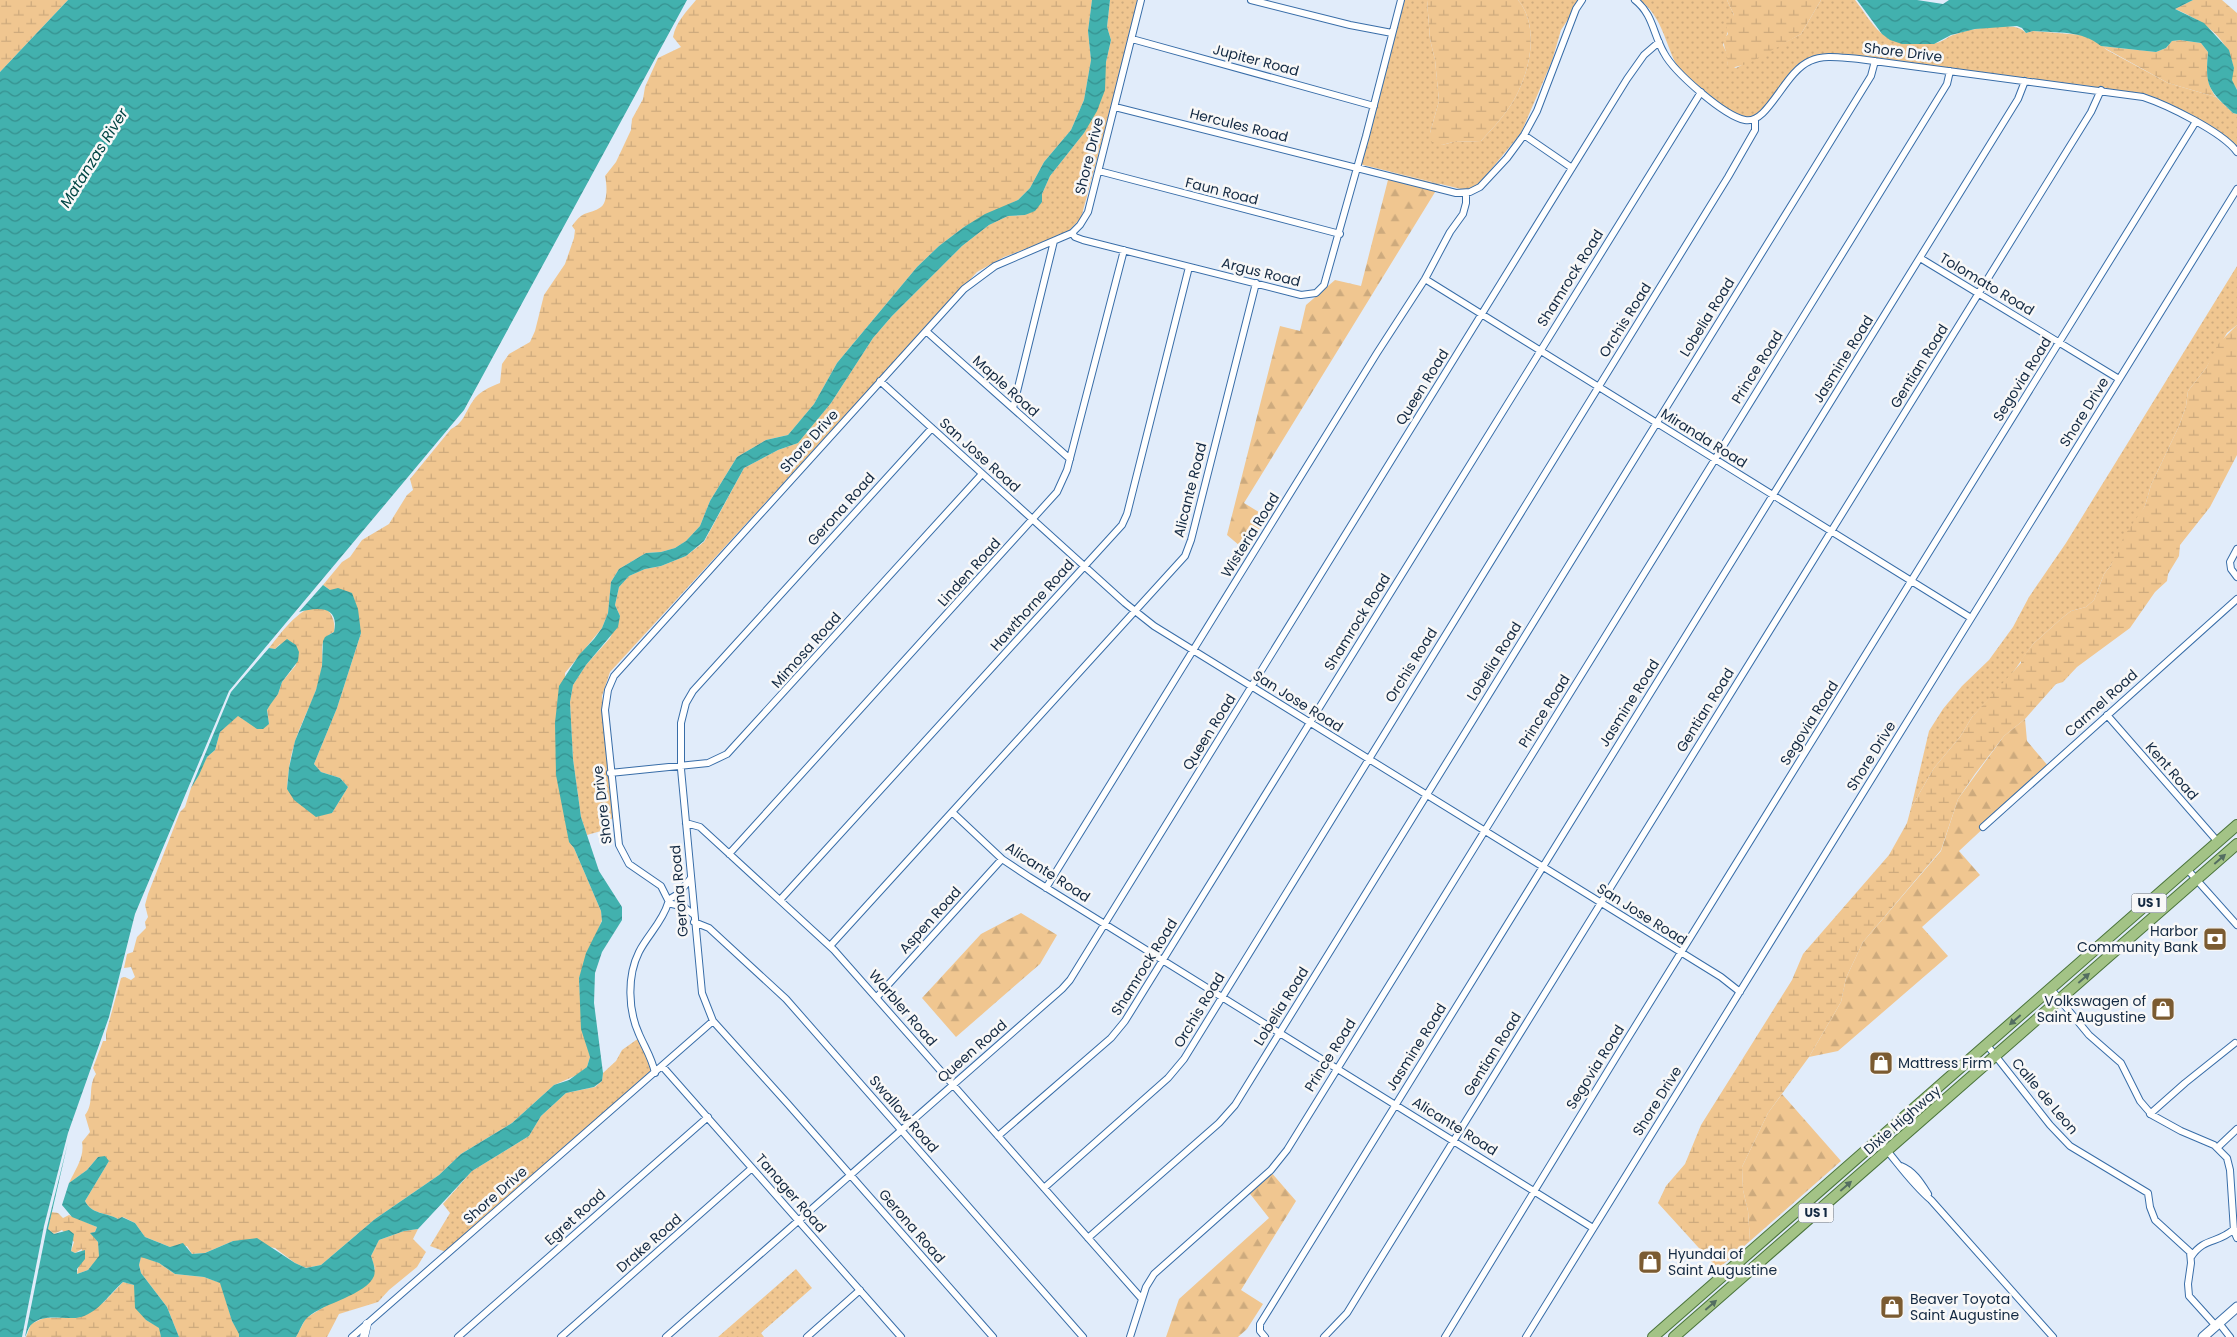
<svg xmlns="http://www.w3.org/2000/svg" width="2237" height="1337" font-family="Poppins,sans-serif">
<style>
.grass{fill:url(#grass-dots)}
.forest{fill:url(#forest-firs)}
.wetland{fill:url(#wetland-marsh)}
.water{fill:url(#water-waves)}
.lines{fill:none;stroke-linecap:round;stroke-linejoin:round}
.minor-casing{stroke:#386da8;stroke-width:8}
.tertiary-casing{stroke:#386da8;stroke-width:9}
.secondary-casing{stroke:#386da8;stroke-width:11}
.primary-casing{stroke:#49733a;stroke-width:12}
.minor{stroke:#fff;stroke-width:6}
.tertiary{stroke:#fff;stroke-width:8}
.secondary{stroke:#fff;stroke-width:9}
.primary{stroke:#a3c386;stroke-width:10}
.oneway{fill:#546e61}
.labels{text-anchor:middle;stroke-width:5;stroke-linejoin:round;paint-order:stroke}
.shield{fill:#f8f8f8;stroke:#586779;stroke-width:1}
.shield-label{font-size:12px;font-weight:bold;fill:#132942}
.street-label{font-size:14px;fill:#132942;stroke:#f8f8f8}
.poi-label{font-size:14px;fill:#132942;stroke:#f8f8f8;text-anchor:start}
.water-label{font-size:15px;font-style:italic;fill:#004544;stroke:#f8f8f8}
</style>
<defs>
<pattern id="grass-dots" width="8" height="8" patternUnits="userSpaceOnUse" patternTransform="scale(1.25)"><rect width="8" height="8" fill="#f0c690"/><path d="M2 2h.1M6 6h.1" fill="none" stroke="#cdaa7d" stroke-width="1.8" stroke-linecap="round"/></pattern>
<pattern id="forest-firs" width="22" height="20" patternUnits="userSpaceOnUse" patternTransform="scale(1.25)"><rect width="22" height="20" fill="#f0c690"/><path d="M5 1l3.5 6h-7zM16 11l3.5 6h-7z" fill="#cdaa7d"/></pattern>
<pattern id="wetland-marsh" width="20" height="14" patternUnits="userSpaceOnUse" patternTransform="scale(1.25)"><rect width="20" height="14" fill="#f0c690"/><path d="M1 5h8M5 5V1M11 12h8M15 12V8" fill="none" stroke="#cdaa7d"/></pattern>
<pattern id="water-waves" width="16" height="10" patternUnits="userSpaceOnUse" patternTransform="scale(1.25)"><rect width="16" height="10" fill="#42b1ae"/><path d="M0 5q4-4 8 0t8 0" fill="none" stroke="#36908f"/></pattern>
</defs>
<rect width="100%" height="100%" fill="#e1ecfa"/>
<path class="grass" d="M1110,0H1140L1081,218L1066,234L1004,257L977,272L610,672L602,696L614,816L601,831L587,835L581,817L573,759L570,702L573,685L586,665L610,638L620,616L615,605L619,587L629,576L645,569L661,566L686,556L704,542L744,468L778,450L798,443L831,403L873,338L892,316L962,246L989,225L1008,216L1025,215L1042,202V194L1050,176L1084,133L1106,62L1111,40L1107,27Z
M1398,0H1427L1430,39L1435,60L1439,101L1430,133L1442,145L1453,142L1481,141C1493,128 1506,114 1515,98C1530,71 1540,26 1518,0H1584L1579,3L1561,30L1552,61L1521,133L1480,183L1469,191L1355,163Z
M1639,0H1727L1734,15L1723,45L1729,58L1727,64L1736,68L1801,34L1821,0H1855C1863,10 1871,24 1881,33C1892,42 1923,46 1936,43C1943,42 1947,37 1953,35C1969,29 2015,19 2026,33L2033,31L2082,35L2095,40L2107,50L2168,83L2216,97L2233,113L2237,114V148L2226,137L2148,95L2082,85L1818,55L1802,62L1755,120C1750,121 1744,122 1739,121C1717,115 1685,83 1675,62C1665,41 1660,13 1639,0Z
M2237,266V325L2227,333L2206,368L2188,391L2186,406L2179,426L2151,485L2145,506L2111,565L2104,574L2094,600L2086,607L2071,611L2062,618L2033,644L2009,678L1972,717L1960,737L1934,768L1911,808L1929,731L1943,709L1962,686L1989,660L2013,627L2029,597L2066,543Z
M639,1038L656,1063L652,1070L446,1252L430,1246L450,1213L443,1204L472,1171L529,1136L541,1116L566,1093L595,1087L602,1081L603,1073L616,1061L622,1050Z
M796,1269L812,1288L761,1333L764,1337H718Z"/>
<path class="forest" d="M1390,172L1440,184L1244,503L1267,517L1246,551L1227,535L1280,326L1300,331L1306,305L1335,280L1361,286Z
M2025,719L2027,741L2049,767L1959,851L1980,875L1922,927L1948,956L1838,1051L1809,1057L1841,1002L1846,978L1863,942L1941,851L1958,799L2004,736Z
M1021,913L1057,935L1040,964L956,1037L922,998L981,934Z
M1782,1094L1841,1161L1750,1241L1748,1211L1743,1190L1742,1167L1768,1113Z
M1270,1171L1296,1201L1241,1290L1263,1304L1247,1329L1238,1337H1166L1179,1299L1269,1218L1247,1190Z"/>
<path class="wetland" d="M0,0H68L0,72Z
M696,0H1092L1088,31L1091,60L1084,100L1071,130L1044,162L1030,188L1018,200L964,227L939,246L917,267L837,363L814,404L788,435L766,440L737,457L710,501L700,526L686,541L675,548L661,552L646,553L619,569L611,582L608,613L602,628L565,673L569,842L574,848L601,911L602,920L579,978L580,996L590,1057L587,1067L577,1075L554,1085L512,1123L461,1154L439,1175L375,1219L321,1265L306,1268L295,1263L275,1248L233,1241L205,1253L192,1254L187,1246L170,1247L145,1237L135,1223L123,1217L118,1219C106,1212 92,1215 85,1201L109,1161L98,1157L87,1170L69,1183C75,1170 85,1157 82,1142L90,1132L85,1115C95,1103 87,1087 96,1074L93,1068L103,1041H106V1033L121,978L125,977L131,980L135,977L131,967L124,968L127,954L133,952L137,937L146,928L145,922L148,917L145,905L148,894L180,812L185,807L191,788L207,757L215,750L220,732L238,715L247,722L269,724L267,710L270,704L278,694L282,682L296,665L280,644L275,649L269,648C279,636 311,589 330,613C334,619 335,625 334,632C317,640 324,650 322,665C319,693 303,716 295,742C290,757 288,773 287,789L332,813L348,787L340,778L321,772L314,764L337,708L361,633L330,590L323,585L342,562L350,557L362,540L389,524L407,495L413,490L410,479L451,429C464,423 465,412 473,401C478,392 490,387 500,383L502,364L509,354L530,342L535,331L544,295L565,264L574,238L575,230L572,226C585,208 588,216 601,207C608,202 607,184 605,176L616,162L631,130L632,119L643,99L645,87L658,58L681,47L673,37C676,22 686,12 696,0Z
M1427,0H1518C1540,26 1530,71 1515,98C1506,114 1493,128 1481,141L1453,142L1442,145L1430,141V133L1439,101L1435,60L1430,39Z
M1727,0H1821L1801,34L1747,64L1731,68L1727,64C1730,52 1718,44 1728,34L1726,23L1734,15Z
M2193,0H2222L2237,13V90C2236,87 2232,83 2232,80C2231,74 2235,70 2233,65C2226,35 2201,20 2175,9Z
M2180,40L2201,43L2208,52C2207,69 2205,83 2216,97L2168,83L2101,46L2156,52L2166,48L2172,41Z
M2237,325V455L2210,507L2180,545L2179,556L2168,574L2167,581L2155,592L2130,628L2077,667L2063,682L2056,684L2025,719L2004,736L1975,774L1958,799L1941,850L1863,942L1846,978L1841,1002L1809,1057L1768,1113L1742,1167L1743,1190L1748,1211L1750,1241L1718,1269L1658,1203L1666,1186L1685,1164L1701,1125L1792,980L1803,954L1889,855L1907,823L1911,808L1934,768L1960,737L1972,717L2021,663V660L2033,644L2062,618L2071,611L2086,607L2094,600L2104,574L2111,565L2124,536L2145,506L2151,485L2179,426L2186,406L2188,391L2206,368L2219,343Z
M51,1212L58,1213L63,1218L69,1215L97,1227L95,1232L91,1233L98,1242L100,1256L88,1270L77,1274L82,1249L75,1253L71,1251L74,1242L62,1230L54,1234L48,1229Z
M418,1229L413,1239L426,1252L417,1267L389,1290L378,1302L339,1314L327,1337H296L306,1318L332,1302L342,1299L375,1269L371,1256L379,1240L404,1231Z
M141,1256L159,1263L175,1274L204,1277L221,1283L232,1321L240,1334L239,1337H179L167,1307L141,1273L139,1265Z
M123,1282L134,1285L146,1320L160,1328L161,1337H26L31,1324L44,1318L81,1317L104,1302Z"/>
<path class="water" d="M68,0H687L464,410L229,691L135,914L109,1017L68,1133L44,1226L22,1337H0V72Z
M1092,0H1110L1107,27L1111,40L1106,62L1105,90L1097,111L1084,133L1050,176L1042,194V202L1035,211L1025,215L1008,216L989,225L962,246L892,316L873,338L831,403L798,443L778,450L744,468L704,541L686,556L661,566L645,569L629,576L619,587L615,605L620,616L618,627L586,665L573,685L570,702L573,759L581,817L599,871L622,907V920L602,952L595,973L594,1003L603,1073L602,1081L594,1087L566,1093L541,1116L529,1136L472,1171L418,1229L404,1231L379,1240L371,1256C373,1262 376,1269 374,1276C366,1295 324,1303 308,1317C302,1322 300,1331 296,1337H239V1334L232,1321L220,1283L204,1277L175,1274L159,1263L141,1257L139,1265L141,1273L167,1307L179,1337H161L159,1328L146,1320L135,1308L134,1285L123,1282C110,1293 99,1312 81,1317C65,1321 46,1312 32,1324C28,1327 27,1334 25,1337L47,1227L68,1142L48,1229L54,1234L69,1230L74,1234L71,1251L75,1253L85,1250V1259L77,1269V1274L88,1270L99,1256L98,1242L90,1233L95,1232L97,1227L72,1217L62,1205L69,1183L87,1170L98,1157L105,1156L109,1161L85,1201C92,1215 106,1212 118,1219L122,1217L135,1223L145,1237L170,1247L183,1243L192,1254L205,1253L233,1241L257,1238L295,1263L306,1268L321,1265L375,1219L439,1175L461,1154L512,1123L554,1085L569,1080L587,1067L590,1057L581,1029L579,978L586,953L602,921L601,911L574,848L569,842L556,775L555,723L559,686L579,655L594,639L602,628L608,613L611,582L619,569L646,553L661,552L675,548L686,541L700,526L710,501L737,457L766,440L788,435L814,404L837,363L917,267L939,246L964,227L985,214L1018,200L1030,188L1044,162L1071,130L1084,100L1091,60L1088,31Z
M1857,0H1917L1943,4L1949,0H2193L2175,9L2204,23L2229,50L2234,68L2232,80L2237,90V114L2233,113C2208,89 2205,87 2208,52L2201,43L2180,40L2172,41L2166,48L2156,52L2101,46C2081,30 2058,33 2033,31L2026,33L2022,28L2017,26L1975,29L1951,35L1934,44H1902L1890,40L1882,34Z
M323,585L330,590L338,588L352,593L358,609L361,633L337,708L314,764L321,772L340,778L348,787L332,813L316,817L294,800L287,789L289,768L295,741L316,690L322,666L323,641L325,637L334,632C340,605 317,607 299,612Z
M287,639L296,645L299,652L298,661L282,682L278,694L270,705L267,710L269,724L263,729H257L238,716L220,732L215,750L207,757L199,775L191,788L231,692L269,648L275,649Z"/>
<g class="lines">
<g class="minor-casing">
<path id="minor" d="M1251,0L1350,25L1392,33
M1635,0C1653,14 1653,34 1664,53C1674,72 1724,116 1745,120C1768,125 1784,72 1810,61C1825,54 1842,58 1859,59L2143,97C2167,105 2223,132 2237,152
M1132,39L1374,106
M1115,107L1456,193L1470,192L1480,187L1507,158L1524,135L1537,111L1576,9L1582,0
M1524,135L1572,168
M1099,171L1340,234
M1072,233L1075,237L1083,240L1301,295L1316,293L1324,285L1366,136L1401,0
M1920,258L2119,379
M1425,279L1971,618
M1256,283L1191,540L1185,556L952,812L1002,859L1029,877L1593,1228
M926,331L1070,459
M880,381L1125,603L1154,626L1721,977L1740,992
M1013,408L1054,241
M932,428L693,691L686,703L681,723V769L702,993L713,1021L787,1103L993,1337
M2237,549L2230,562L2231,569L2237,577
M2107,715L2218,842
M610,773L708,763L727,754L982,474
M686,823L700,827L834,950L1142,1299
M1983,827L2237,599
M729,854L1057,492L1067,470L1124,250
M2187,869L2237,925
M691,878L678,894L668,900L661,886L629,864L619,845L605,710L608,690L614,676L964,289L995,266L1072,233L1080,225L1088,212L1141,0
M1046,888L1377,353L1425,279L1450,232L1463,214L1466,203V193
M780,900L1122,525L1127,514L1189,267
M694,922L709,928L786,999L1083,1337
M830,946L952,812
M2051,989L2089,1035L2121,1063L2140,1101L2152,1115L2181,1131L2214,1145L2227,1158L2230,1170L2234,1231L2237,1238
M877,997L1002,859
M1987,1045L2050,1125L2070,1146L2148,1193L2150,1207L2155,1220L2190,1252L2191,1263L2188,1284L2189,1296L2216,1326
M662,1066L901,1337
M655,1073C652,1058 645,1048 639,1034C628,1010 627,976 639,952C647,936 663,921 668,903L684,907L694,915
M2150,1114L2185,1083L2235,1043
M998,1136L1111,1038L1125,1021L1701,92
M1878,1140C1896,1160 1910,1182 1931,1200L2053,1337
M2217,1148L2237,1129
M1901,1166C1914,1171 1921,1183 1928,1194
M1044,1188L1168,1078L1184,1059L1728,177L1755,130V120
M1088,1238L1219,1123L1235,1105L1805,183L1871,76L1875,61
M2191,1257C2204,1237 2218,1244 2234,1229
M2219,1323L2230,1337
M352,1337L713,1021
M458,1337L708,1117
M561,1337L752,1168
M666,1337L1062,989L1070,980L1627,79L1644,55L1659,42
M807,1337L860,1290
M1130,1337L1146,1287L1154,1274L1271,1170L1287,1150L1857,230L1947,84L1950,71
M1265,1337L1260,1331V1324L2018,99L2025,81
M1324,1337L1347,1313L1371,1274L2091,112L2101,90
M1445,1337L1623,1046L2195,123
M1526,1337L2237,189"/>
</g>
<g class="tertiary-casing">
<path id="tertiary" d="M364,1337L367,1324"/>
</g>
<g class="secondary-casing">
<path id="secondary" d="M2203,1337L2237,1307"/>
</g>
<g class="primary-casing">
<path id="primary" d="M1653,1337L2237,825
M1674,1337L2237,844"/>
</g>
<use href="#minor" class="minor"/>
<use href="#tertiary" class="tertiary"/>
<use href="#secondary" class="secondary"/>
<use href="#primary" class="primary"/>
</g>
<defs><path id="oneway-solid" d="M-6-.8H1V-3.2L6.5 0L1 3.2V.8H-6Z" transform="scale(1.25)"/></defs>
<g class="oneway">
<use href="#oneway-solid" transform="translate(2220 859) rotate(-41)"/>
<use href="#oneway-solid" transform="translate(2084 978) rotate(-41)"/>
<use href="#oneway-solid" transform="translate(2015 1020) rotate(139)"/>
<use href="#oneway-solid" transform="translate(1846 1186) rotate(-41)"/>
<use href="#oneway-solid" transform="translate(1711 1305) rotate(-41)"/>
</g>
<defs>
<g id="bank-square" transform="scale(1.25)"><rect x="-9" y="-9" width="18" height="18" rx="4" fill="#7b5b31" stroke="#f8f8f8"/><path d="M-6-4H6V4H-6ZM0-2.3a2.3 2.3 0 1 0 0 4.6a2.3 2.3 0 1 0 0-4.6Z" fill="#fff"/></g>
<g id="shop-square" transform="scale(1.25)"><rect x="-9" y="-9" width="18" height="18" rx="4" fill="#7b5b31" stroke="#f8f8f8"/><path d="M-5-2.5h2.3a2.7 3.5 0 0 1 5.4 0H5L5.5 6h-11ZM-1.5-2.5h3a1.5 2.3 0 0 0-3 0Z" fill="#fff"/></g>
</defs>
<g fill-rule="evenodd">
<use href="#bank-square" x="2215" y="939"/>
<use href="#shop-square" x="2163" y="1009"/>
<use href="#shop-square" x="1881" y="1063"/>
<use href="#shop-square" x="1650" y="1262"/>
<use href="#shop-square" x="1892" y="1307"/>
</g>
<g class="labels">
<g class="shield">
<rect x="2131.5" y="893.5" width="35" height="19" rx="4"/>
<rect x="1798.5" y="1203.5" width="35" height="19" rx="4"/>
</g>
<g class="shield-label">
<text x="2149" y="907">US 1</text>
<text x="1816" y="1217">US 1</text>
</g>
<g class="street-label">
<text transform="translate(1903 52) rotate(7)" y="5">Shore Drive</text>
<text transform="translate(1256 60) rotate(15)" y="5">Jupiter Road</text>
<text transform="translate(1239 125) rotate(14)" y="5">Hercules Road</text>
<text transform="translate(1089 156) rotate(-76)" y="5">Shore Drive</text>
<text transform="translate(1222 191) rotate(14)" y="5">Faun Road</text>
<text transform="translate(1261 272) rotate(14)" y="5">Argus Road</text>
<text transform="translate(1570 278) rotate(-58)" y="5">Shamrock Road</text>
<text transform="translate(1987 284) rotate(31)" y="5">Tolomato Road</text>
<text transform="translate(1707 317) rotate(-58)" y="5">Lobelia Road</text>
<text transform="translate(1625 320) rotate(-58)" y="5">Orchis Road</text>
<text transform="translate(1843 359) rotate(-58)" y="5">Jasmine Road</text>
<text transform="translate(1919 366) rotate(-58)" y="5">Gentian Road</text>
<text transform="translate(1757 367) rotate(-58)" y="5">Prince Road</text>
<text transform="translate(2022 379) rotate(-58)" y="5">Segovia Road</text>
<text transform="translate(1006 386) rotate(42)" y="5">Maple Road</text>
<text transform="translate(1422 387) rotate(-58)" y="5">Queen Road</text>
<text transform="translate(2084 412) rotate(-58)" y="5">Shore Drive</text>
<text transform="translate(1704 438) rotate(32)" y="5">Miranda Road</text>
<text transform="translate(809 441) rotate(-48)" y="5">Shore Drive</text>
<text transform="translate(980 455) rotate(42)" y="5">San Jose Road</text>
<text transform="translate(1190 490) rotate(-76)" y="5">Alicante Road</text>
<text transform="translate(841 509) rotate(-48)" y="5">Gerona Road</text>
<text transform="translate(1250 535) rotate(-58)" y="5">Wisteria Road</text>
<text transform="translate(969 572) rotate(-48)" y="5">Linden Road</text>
<text transform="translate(1032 605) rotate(-48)" y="5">Hawthorne Road</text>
<text transform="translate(1357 622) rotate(-58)" y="5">Shamrock Road</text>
<text transform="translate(806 650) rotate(-48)" y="5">Mimosa Road</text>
<text transform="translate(1494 661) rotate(-58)" y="5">Lobelia Road</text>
<text transform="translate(1411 665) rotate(-58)" y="5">Orchis Road</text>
<text transform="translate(1298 701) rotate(32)" y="5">San Jose Road</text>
<text transform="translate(1629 703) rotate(-58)" y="5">Jasmine Road</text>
<text transform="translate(2101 703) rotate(-42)" y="5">Carmel Road</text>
<text transform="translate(1705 710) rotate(-58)" y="5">Gentian Road</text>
<text transform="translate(1544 711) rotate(-58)" y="5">Prince Road</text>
<text transform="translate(1809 723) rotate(-58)" y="5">Segovia Road</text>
<text transform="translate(1209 732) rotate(-58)" y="5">Queen Road</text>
<text transform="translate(1871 756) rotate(-58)" y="5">Shore Drive</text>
<text transform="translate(2172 771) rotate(49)" y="5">Kent Road</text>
<text transform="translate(602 805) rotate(-97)" y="5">Shore Drive</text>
<text transform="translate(1048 872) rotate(33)" y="5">Alicante Road</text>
<text transform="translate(679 891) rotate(-95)" y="5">Gerona Road</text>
<text transform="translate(1642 914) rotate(32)" y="5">San Jose Road</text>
<text transform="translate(930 920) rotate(-48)" y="5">Aspen Road</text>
<text transform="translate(1144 967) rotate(-58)" y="5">Shamrock Road</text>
<text transform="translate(1281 1006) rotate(-58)" y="5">Lobelia Road</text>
<text transform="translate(903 1008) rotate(49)" y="5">Warbler Road</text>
<text transform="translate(1199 1010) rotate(-59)" y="5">Orchis Road</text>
<text transform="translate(1416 1047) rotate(-58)" y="5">Jasmine Road</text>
<text transform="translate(972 1051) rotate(-41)" y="5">Queen Road</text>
<text transform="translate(1492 1054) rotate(-58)" y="5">Gentian Road</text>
<text transform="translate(1330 1055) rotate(-58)" y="5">Prince Road</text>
<text transform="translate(1595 1067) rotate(-58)" y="5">Segovia Road</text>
<text transform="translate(2045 1096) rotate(50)" y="5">Calle de Leon</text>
<text transform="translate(1657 1101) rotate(-58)" y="5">Shore Drive</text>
<text transform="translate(904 1114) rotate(49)" y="5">Swallow Road</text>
<text transform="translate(1902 1120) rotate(-41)" y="5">Dixie Highway</text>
<text transform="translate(1455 1126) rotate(32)" y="5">Alicante Road</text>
<text transform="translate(791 1193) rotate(49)" y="5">Tanager Road</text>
<text transform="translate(495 1195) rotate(-41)" y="5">Shore Drive</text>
<text transform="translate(575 1217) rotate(-42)" y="5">Egret Road</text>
<text transform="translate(912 1226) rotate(49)" y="5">Gerona Road</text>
<text transform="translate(649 1243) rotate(-41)" y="5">Drake Road</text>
</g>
<g class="poi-label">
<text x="2198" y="936" text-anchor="end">Harbor<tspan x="2198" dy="16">Community Bank</tspan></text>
<text x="2146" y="1006" text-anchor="end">Volkswagen of<tspan x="2146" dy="16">Saint Augustine</tspan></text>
<text x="1898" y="1068">Mattress Firm</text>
<text x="1668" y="1259">Hyundai of<tspan x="1668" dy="16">Saint Augustine</tspan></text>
<text x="1910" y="1304">Beaver Toyota<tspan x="1910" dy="16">Saint Augustine</tspan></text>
</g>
<g class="water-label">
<text transform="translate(94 158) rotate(-58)" y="5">Matanzas River</text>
</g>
</g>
</svg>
